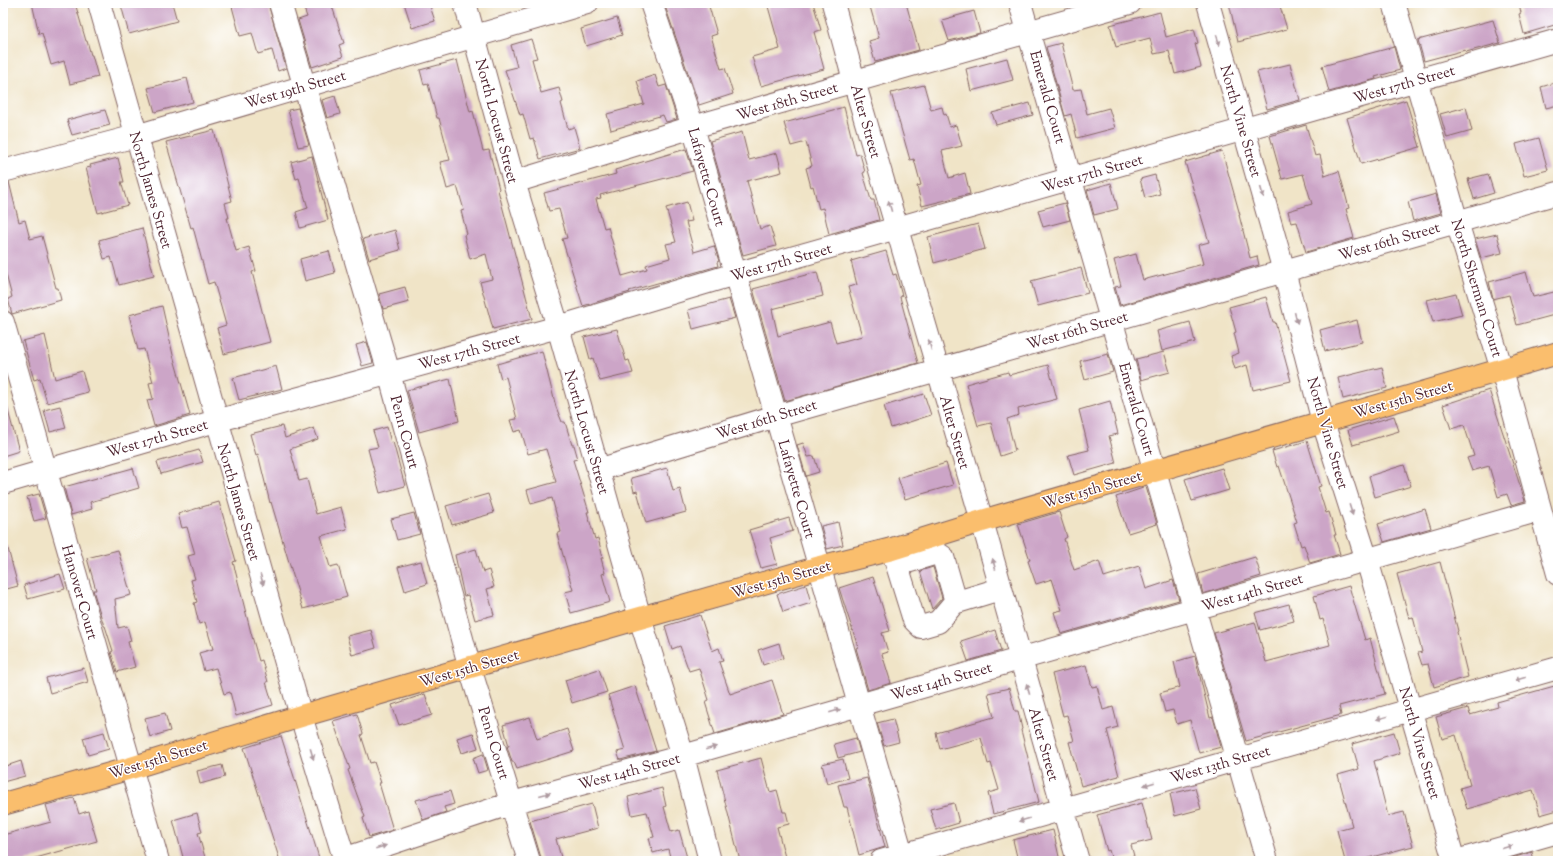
<svg xmlns="http://www.w3.org/2000/svg" width="1561" height="864" font-family="'Sorts Mill Goudy',serif">
<style>
.building{fill:#cca5c7}
.lines{fill:none;stroke-linecap:round;stroke-linejoin:round}
.minor-casing{stroke:#846462;stroke-width:24}
.major-casing{stroke:#846462;stroke-width:24}
.minor{stroke:#fff;stroke-width:22}
.major{stroke:#fabe6d;stroke-width:22}
.oneway{fill:#ae9aa0}
.labels{text-anchor:middle;stroke-width:3;stroke-linejoin:round;paint-order:stroke}
.street-label{font-size:15px;fill:#4a1f2b;stroke:#fff}
</style>
<rect width="100%" height="100%" fill="#fff"/>
<filter id="ink" filterUnits="userSpaceOnUse"><feTurbulence type="fractalNoise" baseFrequency=".025" numOctaves="2"/><feDisplacementMap in="SourceGraphic" scale="8" xChannelSelector="R" yChannelSelector="G"/><feConvolveMatrix kernelMatrix="1 2 1 2 8 2 1 2 1" color-interpolation-filters="sRGB"/></filter>
<filter id="wash" filterUnits="userSpaceOnUse"><feTurbulence type="fractalNoise" baseFrequency=".012" numOctaves="4" result="noise"/><feDisplacementMap in="SourceGraphic" scale="16" xChannelSelector="R" yChannelSelector="G"/><feGaussianBlur stdDeviation="0.9" result="paint"/><feColorMatrix in="noise" values="0 0 0 0 0 0 0 0 0 0 0 0 0 0 0 0 0 1.4 0 .05"/><feComposite in="paint" operator="in"/></filter>
<g filter="url(#wash)">
<rect width="100%" height="100%" fill="#f0e4c7"/>
<g id="blocks">
<path class="building" d="M32,3H75L86,41H87L91,55H92L98,77L70,84L64,61L51,65L42,33L39,34Z
M129,3H172L177,21L129,34L121,5Z
M231,3H268L286,68L278,71L272,50L258,54L252,33L240,36Z
M302,3H331L344,43L339,45L343,57L312,67L298,20L307,17Z
M404,3H429L435,21L412,28Z
M664,3H708L717,34L711,36L721,69L725,68L733,94L699,105Z
M767,3H813L821,30L814,32L824,69L761,86L752,57L780,49Z
M869,3H906L919,50L875,62L869,41L879,38Z
M1229,3H1279L1287,29L1238,42Z
M1519,3H1558V24L1524,34L1519,14L1521,13Z
M974,11L980,33L949,41L942,20Z
M1160,12L1166,37L1194,29L1198,43L1195,44L1201,67L1175,74L1169,51L1154,54L1150,38L1116,47L1110,25Z
M617,18L622,35L586,46L581,29Z
M1493,20L1500,43L1466,52L1465,50L1424,61L1418,40Z
M531,39L537,58L532,59L541,93L559,88L563,102L561,103L568,129L574,127L580,148L540,159L534,138L530,139L523,114L520,115L505,70L517,67L511,45Z
M1061,43L1073,90L1081,89L1087,114L1109,108L1115,128L1077,138L1071,114L1065,116L1046,47Z
M1394,47L1400,70L1375,77L1376,79L1329,92L1322,66Z
M1007,58L1013,80L971,91L966,69Z
M457,60L470,112L473,111L483,151L489,150L499,189L498,190L532,319L493,329L480,282L492,279L486,254L470,259L464,235L467,234L461,211L464,210L457,186L447,189L440,162L450,160L439,118H437L428,84L424,85L420,70Z
M1290,64L1300,100L1267,109L1257,72Z
M655,75L659,87L666,85L677,119L666,122L663,115L611,130L607,114L644,104L637,81Z
M187,78L193,102L155,112L148,88Z
M1558,82V105L1546,108L1541,87Z
M924,85L931,110L942,107L944,115L946,114L950,127L956,125L962,146L942,151L949,178L965,173L970,194L922,206L917,186L921,185L914,159L910,160L891,93Z
M335,96L340,114L327,118L322,100Z
M1406,100L1420,147L1361,164L1347,118Z
M1030,103L1033,115L996,125L992,113Z
M844,107L856,155L860,154L865,172L863,173L871,200H874L879,220L829,234L823,208L819,209L813,186L811,187L806,168L812,166L806,142L791,146L784,123Z
M1466,107L1472,131L1447,138L1440,114Z
M298,108L309,145L298,147L288,110Z
M105,110L110,125L72,135L67,120Z
M1306,125L1315,156L1320,155L1325,176L1339,171L1349,208L1346,209L1354,238L1306,252L1297,222L1291,223L1288,211L1312,204L1303,174L1282,179L1270,136Z
M214,130L232,201L225,203L229,218H227L236,251L249,247L256,271L252,272L270,342L224,354L217,328L226,325L214,282L208,284L193,227L191,228L166,142Z
M742,132L749,160L777,153L782,172L747,181L760,229L770,226L776,246L743,255L710,141Z
M1539,138L1548,170L1524,176L1516,144Z
M686,149L693,171L600,195L601,198L596,199L604,228L608,227L622,276L647,269L646,265L670,258L666,244L676,242L666,208L687,202L692,221L686,222L694,252L714,246L719,261L717,262L718,266L629,291L630,292L583,306L562,239L567,238L559,209L549,211L544,193L616,174L615,170Z
M1222,151L1240,215H1239L1250,258L1257,256L1259,265L1120,305L1115,287L1121,286L1114,260L1136,254L1143,280L1203,264L1198,245L1209,242L1185,162Z
M312,156L328,220L300,228L296,212L308,208L299,178L296,179L291,162Z
M118,158L124,182H121L128,205L98,213L86,168L91,167L90,165Z
M1488,174L1494,193L1474,199L1468,179Z
M1155,175L1160,194L1145,198L1140,179Z
M9,182L19,222L25,220L30,239L42,236L56,288H58L61,300L12,314L8,299L12,297L3,263V183Z
M1111,183L1118,209L1094,215L1087,190Z
M1436,194L1441,213L1413,221L1408,202Z
M1065,203L1070,220L1043,227L1038,210Z
M978,224L985,249L934,263L928,237Z
M142,228L154,276L119,285L111,257L104,259L99,240Z
M395,230L400,250L369,259L363,239Z
M1497,234L1502,253L1481,258L1475,239Z
M329,251L335,273L305,281L300,259Z
M886,251L893,275L896,274L902,296L900,297L918,363L785,401L753,289L817,272L823,296L772,309L778,336L830,322L836,343L862,336L848,287L857,285L851,261Z
M1081,268L1088,293L1038,306L1031,281Z
M1526,272L1533,297L1558,291V314L1517,325L1509,295L1493,299L1489,282Z
M405,287L409,302L383,309L379,294Z
M1456,293L1462,315L1433,322L1427,300Z
M1266,297L1273,322H1275L1291,381L1253,390L1247,365L1235,369L1231,356L1239,353L1234,333L1236,332L1229,307Z
M729,299L735,318L693,329L688,310Z
M162,306L173,355L190,415L154,426L147,400L153,399L149,383L153,382L144,349L138,350L129,315Z
M1357,320L1362,342L1325,351L1320,330Z
M1190,322L1195,342L1162,351L1157,331Z
M617,329L626,361L629,360L633,373L600,381L593,358L590,359L584,337Z
M45,335L55,379L82,371L88,392L47,403L40,378L34,380L23,341Z
M367,342L373,363L362,366L356,345Z
M542,351L556,407L562,422H565L572,445H574L578,459L573,460L589,512H587L595,539L598,538L603,558H601L605,573L602,574L610,602L571,613L565,592L573,590L557,534L561,532L552,498L531,504L527,490L556,482L546,449L528,454L521,430L514,432L510,420L517,419L506,377L501,379L497,364Z
M1164,352L1170,372L1141,380L1136,359Z
M1108,354L1113,372L1085,380L1080,361Z
M1048,365L1057,399L1018,409L1019,415L1007,419L1015,451L1000,456L991,423L978,426L966,384L1008,372L1009,375Z
M276,366L282,389L239,400L233,378Z
M1382,367L1387,388L1343,399L1338,378Z
M450,379L459,421L419,432L407,390Z
M1489,390L1525,501L1511,505L1507,494L1498,497L1489,466L1472,471L1467,458L1474,456L1464,425L1451,429L1443,405Z
M924,394L931,415L891,428L884,406Z
M1110,401L1118,434L1109,436L1116,463L1074,475L1068,455L1089,450L1079,410Z
M60,406L66,428L50,432L44,410Z
M3,407H7L19,451L3,456Z
M1394,416L1399,431L1353,445L1348,430Z
M282,426L285,438L314,428L318,439L290,449L299,481L307,479L316,514L341,507L347,529L321,536L330,567L338,565L347,597L303,609L271,502L270,503L258,454L256,455L250,434Z
M387,427L391,443L393,442L405,486L380,493L368,449L378,447L373,431Z
M1307,441L1321,486L1318,487L1326,513L1329,512L1336,535H1334L1340,554L1310,563L1304,545L1301,546L1294,523L1297,522L1290,500L1279,466L1277,467L1272,451Z
M803,443L808,457L814,456L819,472L806,476L797,445Z
M199,450L203,462L161,474L157,462Z
M946,463L953,485L905,499L898,478Z
M1404,465L1411,486L1375,497L1369,476Z
M133,468L139,488L90,502L92,509L71,515L64,487Z
M667,468L673,491L680,489L686,512L646,523L637,491L634,492L631,478Z
M1222,468L1229,490L1192,501L1185,479Z
M1146,487L1157,524L1128,533L1116,497Z
M39,494L46,518L34,521L27,497Z
M488,494L494,513L452,525L446,506Z
M219,502L236,561L233,562L251,633L259,661L262,660L268,682H266L273,705L236,716L230,692L224,694L216,668L204,671L199,653L213,649L205,622L199,624L194,603L197,602L191,580L195,579L188,556L195,554L187,527L182,528L178,514Z
M1425,509L1431,528L1384,542L1378,524Z
M1059,512L1067,537L1064,539L1074,570L1099,561L1104,577L1139,566L1146,589L1173,580L1179,600L1061,634L1054,612L1062,610L1052,579L1036,584L1028,561L1030,560L1018,524Z
M414,513L420,534L397,540L391,519Z
M789,518L793,531L770,538L777,564L761,568L749,530Z
M838,522L843,545L827,549L821,526Z
M7,545L18,586L3,590V546Z
M476,549L483,572L489,570L494,587L487,589L494,615L475,620L468,595L464,596L455,555Z
M118,550L131,595L115,599L118,628L127,626L131,641L128,642L135,667L117,672L111,652L113,651L105,626H104L93,590H96L87,558Z
M1255,557L1261,576L1203,594L1198,574Z
M421,561L427,584L405,591L398,567Z
M1440,562L1458,631L1457,632L1468,677L1434,687L1428,664L1422,665L1418,653L1422,652L1413,617L1409,618L1397,574Z
M933,567L942,598L932,609L920,571Z
M60,574L65,589L28,599L24,585Z
M873,577L890,631L882,633L888,652L882,654L891,683L868,690L856,648L858,647L839,588Z
M806,585L811,603L783,612L777,594Z
M1349,586L1365,640L1370,638L1385,694L1339,706L1341,715L1246,741L1214,633L1255,622L1266,662L1330,645L1323,619L1320,620L1314,596Z
M1289,604L1294,621L1260,630L1255,613Z
M700,615L712,651L719,648L723,661L719,662L730,694L772,680L783,714L715,734L705,702L709,700L699,668L689,671L680,646L672,649L665,626Z
M371,630L376,648L352,655L347,636Z
M995,630L1001,651L968,661L961,641Z
M779,643L783,658L763,665L758,650Z
M1195,656L1210,718L1213,717L1221,747L1199,753L1190,720L1177,724L1173,710L1165,712L1160,693L1180,687L1174,662Z
M1086,665L1092,687L1097,686L1103,710L1113,707L1118,727L1107,730L1119,776L1081,786L1069,742L1074,741L1067,715L1063,716L1052,674Z
M84,668L88,682L50,693L46,678Z
M599,669L607,692L572,703L565,680Z
M1558,685V810L1540,815L1533,790L1467,809L1460,788L1470,785L1456,735L1442,739L1436,717L1468,708L1470,715L1498,707L1497,702Z
M635,686L656,751L620,760L617,752L625,750L608,695Z
M1009,688L1015,711H1018L1022,729L1021,730L1039,802L993,814L988,793L999,790L991,763L988,764L981,738L940,749L936,733L994,717L988,693Z
M425,694L432,715L399,725L392,705Z
M165,713L170,731L150,737L145,718Z
M357,714L363,734L361,735L370,763L374,762L381,783H379L393,830L369,837L363,818L365,817L348,770L350,769L333,721Z
M530,717L537,739L567,729L574,751L517,769L514,762H512L507,746H509L503,725Z
M893,719L899,742L884,746L877,723Z
M104,732L109,749L88,755L83,738Z
M1394,732L1400,753L1374,761L1388,816L1404,812L1413,846L1357,861H1345L1337,830L1352,826L1338,775L1359,769L1352,744Z
M473,733L478,748L462,753L457,738Z
M281,736L295,780L320,861H280L251,770L244,748Z
M856,738L860,752L838,758L834,744Z
M483,754L488,770L478,773L473,758Z
M761,758L770,792L777,790L783,812H786L789,824L777,827L786,861H740L717,770Z
M843,759L848,778L827,784L822,764Z
M21,761L25,776L3,782V767Z
M222,765L225,777L200,784L197,771Z
M867,778L885,847L859,855L847,807H844L838,785Z
M662,788L666,806L664,807L671,832L679,830L688,861H671L668,849L653,853L649,838L654,837L647,812L632,815L628,797Z
M1195,788L1201,809L1175,816L1170,794Z
M450,791L454,804L444,807L446,812L423,820L416,800Z
M74,798L79,814L88,811L97,841L25,861H5L3,855V835L51,822L46,805Z
M954,803L959,823L936,830L930,809Z
M1142,803L1152,840L1131,845L1134,856L1112,861L1109,850L1107,851L1097,815Z
M592,804L598,828L556,839L562,861H542L530,821Z
M197,813L202,832L198,833L206,861H184L173,820Z
M1053,830L1060,861H1018L1013,840Z
M1532,852L1534,861H1502Z"/>
</g>
</g>
<g filter="url(#ink)">
<use href="#blocks" fill-opacity="0" stroke="#846462" stroke-width="1"/>
<g class="lines">
<g class="minor-casing">
<path id="minor" d="M99,3L301,716L345,861
M280,3L389,373L470,668L529,861
M465,3L514,182L558,327L640,618L683,756L710,861
M651,3L693,127L904,861
M833,3L854,81L982,521L1078,861
M1020,3L1267,861
M1208,3L1284,271L1323,422L1367,560L1454,861
M1394,3L1457,222L1502,370L1558,574
M3,171L136,136L587,3
M514,182L693,127L1130,3
M3,322L158,861
M598,470L776,416L1558,193
M3,483L216,421L558,327L735,274L1558,40
M892,549L914,620L921,627L938,622L954,603L1000,589
M897,565L937,553L943,557L956,602
M344,859L512,803L683,756L859,705L1540,510
M881,861L1558,668
M1456,861L1558,832"/>
</g>
<g class="major-casing">
<path id="major" d="M3,804L131,768L301,716L640,618L820,567L892,549L982,521L1323,422L1558,353"/>
</g>
<use href="#minor" class="minor"/>
<use href="#major" class="major"/>
</g>
<defs><path id="oneway-solid" d="M-6-.8H1V-3.2L6.5 0L1 3.2V.8H-6Z"/></defs>
<g class="oneway">
<use href="#oneway-solid" transform="translate(1218 40) rotate(74)"/>
<use href="#oneway-solid" transform="translate(1262 192) rotate(74)"/>
<use href="#oneway-solid" transform="translate(890 206) rotate(-106)"/>
<use href="#oneway-solid" transform="translate(1296 318) rotate(76)"/>
<use href="#oneway-solid" transform="translate(930 345) rotate(-106)"/>
<use href="#oneway-solid" transform="translate(1351 510) rotate(72)"/>
<use href="#oneway-solid" transform="translate(994 564) rotate(-105)"/>
<use href="#oneway-solid" transform="translate(262 580) rotate(74)"/>
<use href="#oneway-solid" transform="translate(1520 679) rotate(164)"/>
<use href="#oneway-solid" transform="translate(1028 689) rotate(-106)"/>
<use href="#oneway-solid" transform="translate(835 711) rotate(-16)"/>
<use href="#oneway-solid" transform="translate(1382 718) rotate(164)"/>
<use href="#oneway-solid" transform="translate(711 748) rotate(-16)"/>
<use href="#oneway-solid" transform="translate(312 754) rotate(73)"/>
<use href="#oneway-solid" transform="translate(1149 784) rotate(164)"/>
<use href="#oneway-solid" transform="translate(545 794) rotate(-15)"/>
<use href="#oneway-solid" transform="translate(1024 820) rotate(164)"/>
<use href="#oneway-solid" transform="translate(381 847) rotate(-18)"/>
<use href="#oneway-solid" transform="translate(1507 847) rotate(-16)"/>
</g>
</g>
<g class="labels">
<g class="street-label">
<text transform="translate(1404 84) rotate(-16)" y="5">West 17th Street</text>
<text transform="translate(295 89) rotate(-16)" y="5">West 19th Street</text>
<text transform="translate(1048 97) rotate(74)" y="5">Emerald Court</text>
<text transform="translate(787 101) rotate(-16)" y="5">West 18th Street</text>
<text transform="translate(497 121) rotate(75)" y="5">North Locust Street</text>
<text transform="translate(866 121) rotate(74)" y="5">Alter Street</text>
<text transform="translate(1241 121) rotate(74)" y="5">North Vine Street</text>
<text transform="translate(1092 173) rotate(-16)" y="5">West 17th Street</text>
<text transform="translate(707 177) rotate(74)" y="5">Lafayette Court</text>
<text transform="translate(151 190) rotate(74)" y="5">North James Street</text>
<text transform="translate(1389 241) rotate(-16)" y="5">West 16th Street</text>
<text transform="translate(781 262) rotate(-16)" y="5">West 17th Street</text>
<text transform="translate(1477 288) rotate(73)" y="5">North Sherman Court</text>
<text transform="translate(1077 330) rotate(-16)" y="5">West 16th Street</text>
<text transform="translate(469 351) rotate(-15)" y="5">West 17th Street</text>
<text transform="translate(1403 399) rotate(-16)" y="5">West 15th Street</text>
<text transform="translate(1137 409) rotate(74)" y="5">Emerald Court</text>
<text transform="translate(766 419) rotate(-17)" y="5">West 16th Street</text>
<text transform="translate(405 432) rotate(75)" y="5">Penn Court</text>
<text transform="translate(587 432) rotate(74)" y="5">North Locust Street</text>
<text transform="translate(955 432) rotate(74)" y="5">Alter Street</text>
<text transform="translate(1328 433) rotate(74)" y="5">North Vine Street</text>
<text transform="translate(157 438) rotate(-16)" y="5">West 17th Street</text>
<text transform="translate(797 489) rotate(74)" y="5">Lafayette Court</text>
<text transform="translate(1092 489) rotate(-16)" y="5">West 15th Street</text>
<text transform="translate(239 502) rotate(74)" y="5">North James Street</text>
<text transform="translate(781 579) rotate(-16)" y="5">West 15th Street</text>
<text transform="translate(80 592) rotate(74)" y="5">Hanover Court</text>
<text transform="translate(1252 592) rotate(-16)" y="5">West 14th Street</text>
<text transform="translate(469 668) rotate(-16)" y="5">West 15th Street</text>
<text transform="translate(941 681) rotate(-16)" y="5">West 14th Street</text>
<text transform="translate(494 743) rotate(73)" y="5">Penn Court</text>
<text transform="translate(1420 743) rotate(74)" y="5">North Vine Street</text>
<text transform="translate(1044 744) rotate(74)" y="5">Alter Street</text>
<text transform="translate(158 759) rotate(-17)" y="5">West 15th Street</text>
<text transform="translate(1220 764) rotate(-16)" y="5">West 13th Street</text>
<text transform="translate(629 771) rotate(-15)" y="5">West 14th Street</text>
</g>
</g>
<rect width="1561" height="864" fill="none" stroke="#fff" stroke-width="16"/>
</svg>
